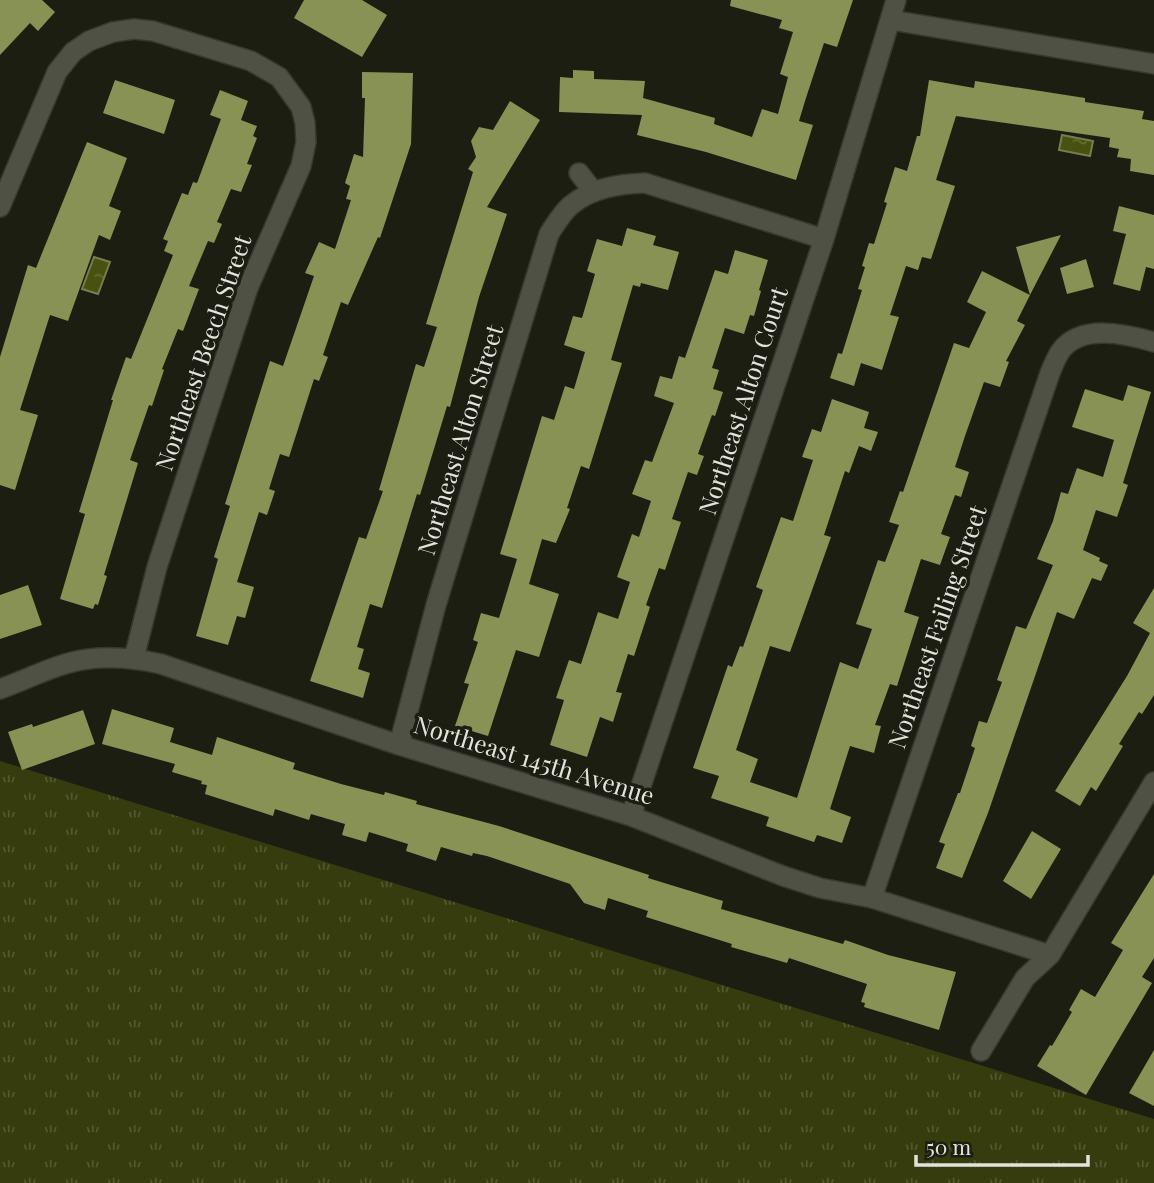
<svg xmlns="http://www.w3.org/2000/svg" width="1154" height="1183" font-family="'Playfair Display',serif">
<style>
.grass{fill:url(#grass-tufts)}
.water{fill:url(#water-ripples);stroke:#777d4e;stroke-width:2}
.building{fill:#889254}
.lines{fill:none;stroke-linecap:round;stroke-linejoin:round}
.minor-casing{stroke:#373831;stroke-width:22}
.minor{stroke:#4e5143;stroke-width:19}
.labels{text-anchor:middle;stroke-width:7;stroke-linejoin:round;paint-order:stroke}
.street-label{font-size:24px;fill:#e2e4dc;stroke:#1c1e12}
</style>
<defs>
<pattern id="grass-tufts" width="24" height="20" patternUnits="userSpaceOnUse" patternTransform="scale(1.75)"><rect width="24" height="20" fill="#363c0e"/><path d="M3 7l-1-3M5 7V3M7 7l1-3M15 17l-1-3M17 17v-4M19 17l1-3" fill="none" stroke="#535830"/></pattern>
<pattern id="water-ripples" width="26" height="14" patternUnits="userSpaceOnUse" patternTransform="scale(1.75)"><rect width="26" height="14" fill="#495111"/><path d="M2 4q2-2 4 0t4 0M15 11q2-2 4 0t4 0" fill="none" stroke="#636a33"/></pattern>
</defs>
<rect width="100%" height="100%" fill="#1c1e12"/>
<path class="grass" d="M0,761L1154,1119V1183H0Z"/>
<path class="water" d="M1062,135L1093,141L1090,156L1059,150Z
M94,257L110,262L98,294L82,289Z"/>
<path class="building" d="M0,0H42L55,12L38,31L30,23L0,55Z
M304,0H362L387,15L362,57L294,18Z
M731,0H853L837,47L824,43L805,101L799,121L813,125L796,180L706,152L637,135L642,115L559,112L560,77L573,78V70L594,71V79L645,81L643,98L715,118L714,124L752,137L762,109L778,114L788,77L780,74L793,32L779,28L782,20L730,6Z
M362,72L413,73L411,144L380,238L378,237L348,305L341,302L323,355L328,357L319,381L314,379L289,457L280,454L269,489L275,491L267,515L259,512L237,582L254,587L245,618L237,616L228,645L196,636L218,559L214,557L230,506L225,504L270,361L283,366L314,276L305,273L319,242L335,249L351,200L346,199L350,186L345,183L354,154L363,157L365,98H362Z
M115,80L175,100L164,134L103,113Z
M929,80L974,88L975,81L1085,98V102L1144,111L1142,119L1154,121V175L1130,171L1131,159L1117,157L1119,149L1109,147L1110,138L956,116L936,180L955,186L931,259L922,257L918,270L906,266L890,315L899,317L882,370L861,363L854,386L830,378L838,353L842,354L862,290L858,289L865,267L862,266L869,243L874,244L887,203L884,202L895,167L907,171L917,136H920Z
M220,90L248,101L241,120L257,126L253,136L257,138L247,164L252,165L241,192L231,189L217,222L222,224L214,243L208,241L189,286L199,289L183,331L178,329L162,369L164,370L152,406L149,405L130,460L138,463L104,575L107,576L98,605L95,604L93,609L60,599L85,514L79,512L113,400H111L126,357L131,359L173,255L164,251L168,241L163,239L182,193L188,195L193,182L197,183L221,119L210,115Z
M510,101L540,120L487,207L507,214L479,297L450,407L447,406L420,495L417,494L382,608L370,604L357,647L364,649L358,669L370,673L363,698L310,681L359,537L366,539L383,491L379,490L416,364L424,367L437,327L426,324L473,172L468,169L476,157L471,141L479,127L493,130Z
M87,142L127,158L109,206L121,211L110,240L99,235L68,321L50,315L20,410L38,415L15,490L0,485V357L28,265L36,268Z
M1119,206L1154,215V269L1146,267L1140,291L1113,284L1126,234L1113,231Z
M627,228L656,236L653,245L679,252L668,290L641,283L640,287L633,285L611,360L622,363L589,469L581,466L567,508L570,509L556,543L542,539L529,584L559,594L539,657L516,650L488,736L455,726L469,684L464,683L478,642L473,640L481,613L499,618L517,559L500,554L542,416L554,420L565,386L574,389L585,352L564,345L573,316L582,318L595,274L587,271L597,239L622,246Z
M1061,235L1030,295L1016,247Z
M735,250L768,260L759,290L761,291L754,316L750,315L744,334L725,328L712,368L719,370L713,389L723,392L715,416L712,415L698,454L704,456L697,475L688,472L672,519L681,522L665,570L659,568L646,605L650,607L634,656L628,654L616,692L622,693L613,722L600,717L587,757L550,745L564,700L556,698L569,660L581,664L598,612L618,619L630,582L617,577L632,534L639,537L651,501L632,494L645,460L652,462L674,403L654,396L660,376L672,379L679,356L685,358L715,270L728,274Z
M1086,259L1094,287L1067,294L1060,268Z
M982,271L1030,295L1017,321L1025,325L1006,361L1009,362L1000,387L984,382L965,436L955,467L969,472L961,497L955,495L941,534L950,537L940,565L921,559L904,612L919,617L897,686L890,684L875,725L881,726L874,753L850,746L830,809L851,817L842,843L817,835L814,842L766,826L769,817L711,798L719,776L693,768L728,665L732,667L740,646L743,647L763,590L756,587L781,517L793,521L813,460L802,457L812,429L821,432L832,399L869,412L864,428L878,432L871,451L859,446L849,473L845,471L824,535L831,537L790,652L770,646L736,750L758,759L750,782L797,798L840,662L858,669L872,629L856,624L878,560L885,562L899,525L889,522L900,491L903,492L954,343L969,348L986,312L967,302Z
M1128,385L1151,392L1123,483L1128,485L1117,517L1096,510L1083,550L1100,558L1099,561L1108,565L1101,581L1092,578L1074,619L1057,612L988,813L962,878L936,868L945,844L939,842L958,793H960L975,748L971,746L979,721L987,723L1002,682L997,680L1016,626L1026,629L1053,565L1037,559L1053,521L1061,492L1068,494L1077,468L1103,477L1114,440L1072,427L1085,389L1123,401Z
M28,585L42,625L0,639V595Z
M1154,588V695L1142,714L1139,712L1119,744L1123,746L1096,791L1091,787L1080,806L1055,791L1127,676L1150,633L1133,623Z
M112,709L174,728L170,742L212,755L217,737L295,763L293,769L341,784L384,795L385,792L417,801L416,804L499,826L649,875L648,878L723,901L721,909L843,944L845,940L888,955L956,972L939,1030L864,1007L865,1003L861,1002L867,984L789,958L787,963L731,947L732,944L646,917L648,911L608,898L605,910L584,903L570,884L487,856L473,853L472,856L441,847L436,861L406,851L408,844L369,832L366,842L342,835L345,824L311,814L309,820L275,809L273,816L205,794L207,785L201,784L202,781L172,772L175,764L102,744Z
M83,710L95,744L22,770L8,732L32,724L33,727Z
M1032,831L1061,849L1031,899L1003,881Z
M1154,874V958L1142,977L1152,983L1086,1095L1037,1066L1050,1045L1052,1046L1072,1012L1069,1010L1081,989L1095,997L1123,950L1111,943Z
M1154,1050V1106L1129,1093Z"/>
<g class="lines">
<g class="minor-casing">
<path id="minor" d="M891,20L1154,64
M579,173L594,192
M0,207L57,72L73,52L89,41L113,32L134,29L153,31L251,61L279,77L301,107L305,123L306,142L301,166L248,288L157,567L134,658
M0,689C29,679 59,662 89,659C114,656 138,659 161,664L399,745L631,816L783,876L820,888L872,898L1050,955
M399,745L436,605L549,234C555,225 562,213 570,206C591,188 618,184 645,183L824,239
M631,816L824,239L896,0
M872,898L1050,373C1053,366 1056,358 1060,352C1080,323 1126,334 1154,342
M981,1051L1025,978L1050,955L1154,782"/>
</g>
<use href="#minor" class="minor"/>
</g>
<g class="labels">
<g class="street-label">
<text transform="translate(204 353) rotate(-71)" y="8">Northeast Beech Street</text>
<text transform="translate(744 401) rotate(-72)" y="8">Northeast Alton Court</text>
<text transform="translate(461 440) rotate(-73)" y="8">Northeast Alton Street</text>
<text transform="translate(938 627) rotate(-71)" y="8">Northeast Failing Street</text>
<text transform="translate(534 761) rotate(17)" y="8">Northeast 145th Avenue</text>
</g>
</g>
<path d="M916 1155v10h172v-10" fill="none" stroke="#e2e4dc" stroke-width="3.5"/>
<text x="926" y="1155" font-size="21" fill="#e2e4dc" stroke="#1c1e12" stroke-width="5" paint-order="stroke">50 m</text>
</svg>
